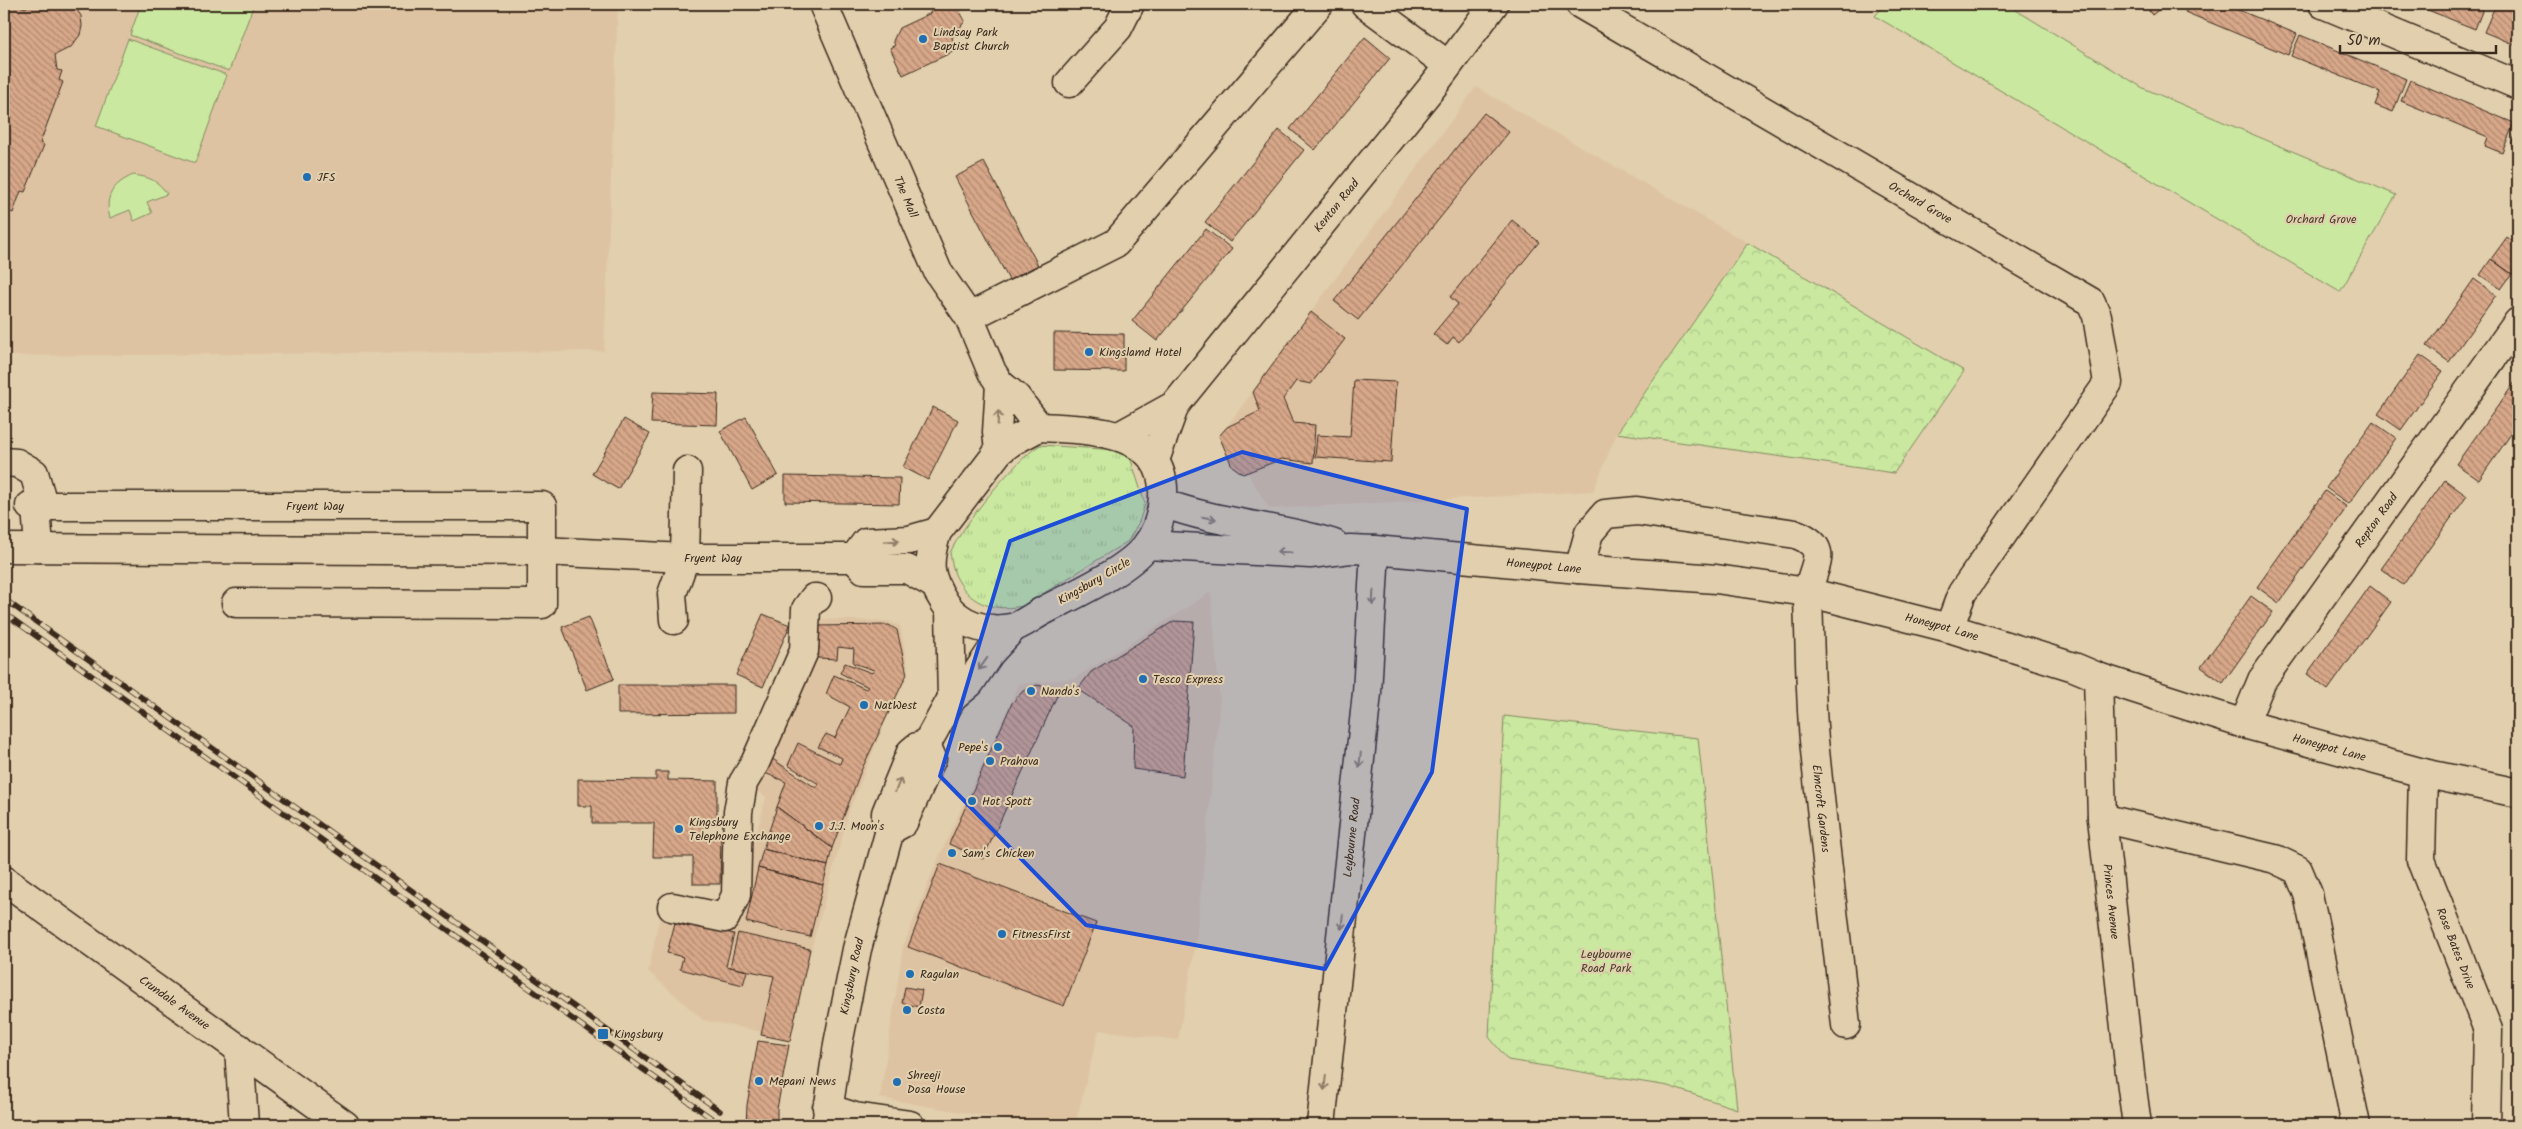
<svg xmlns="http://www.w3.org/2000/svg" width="2522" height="1129" font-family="Kalam,sans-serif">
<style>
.built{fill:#dec3a2}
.grass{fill:url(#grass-tufts);stroke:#82895f}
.park{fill:url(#park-crowns);stroke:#82895f}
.garden{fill:#cae8a0;stroke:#82895f}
.building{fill:url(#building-back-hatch);stroke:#3b2a1e}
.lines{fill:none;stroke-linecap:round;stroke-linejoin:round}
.minor-casing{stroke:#3b2a1e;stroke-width:31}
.major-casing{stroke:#3b2a1e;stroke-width:31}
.minor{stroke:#e1cfad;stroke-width:28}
.major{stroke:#e1cfad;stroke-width:28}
.rail-casing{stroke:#3b2a1e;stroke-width:5.5}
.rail{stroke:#e1cfad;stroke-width:4;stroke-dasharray:11;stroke-linecap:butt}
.oneway{stroke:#8e7c66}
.marked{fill:#1d4ed8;fill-opacity:0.2;stroke:#1d4ed8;stroke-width:4;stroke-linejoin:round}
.poi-dot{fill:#1f6fb2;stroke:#e1cfad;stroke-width:2}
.labels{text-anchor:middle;stroke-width:4;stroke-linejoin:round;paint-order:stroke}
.poi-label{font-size:12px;fill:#3b2a1e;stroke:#e1cfad;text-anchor:start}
.street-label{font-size:12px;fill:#3b2a1e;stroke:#e1cfad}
.park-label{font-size:12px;fill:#493d2b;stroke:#e1cfad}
</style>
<defs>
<pattern id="grass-tufts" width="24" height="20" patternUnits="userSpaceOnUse" patternTransform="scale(1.25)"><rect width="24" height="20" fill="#cae8a0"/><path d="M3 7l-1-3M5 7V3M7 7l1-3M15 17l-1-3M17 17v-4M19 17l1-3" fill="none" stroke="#aec789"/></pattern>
<pattern id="park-crowns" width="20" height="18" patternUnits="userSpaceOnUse" patternTransform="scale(1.25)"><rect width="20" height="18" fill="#cae8a0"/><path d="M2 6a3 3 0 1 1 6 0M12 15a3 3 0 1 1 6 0" fill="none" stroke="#aec789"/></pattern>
<pattern id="building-back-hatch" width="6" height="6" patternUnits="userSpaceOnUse" patternTransform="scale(1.25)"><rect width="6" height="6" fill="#d7a789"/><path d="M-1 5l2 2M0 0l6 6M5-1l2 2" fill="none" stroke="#b0886f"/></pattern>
</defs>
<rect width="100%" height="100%" fill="#e1cfad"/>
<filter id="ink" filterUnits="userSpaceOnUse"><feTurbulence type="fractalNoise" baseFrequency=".02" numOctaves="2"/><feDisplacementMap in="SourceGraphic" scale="10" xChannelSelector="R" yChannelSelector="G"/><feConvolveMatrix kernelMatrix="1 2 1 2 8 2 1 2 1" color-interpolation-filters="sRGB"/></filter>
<g filter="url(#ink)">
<path class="built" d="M4,4H618L604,351L4,356Z
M1476,87L1748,243L1617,433L1593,491L1269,509L1223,432Z
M1211,592L1220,702L1196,942L1178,1040L1099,1030L1075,1125H1035L880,1098L903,947L938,859L1019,684L1075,678Z
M816,619L888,621L900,626L908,666L850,808L787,1037L703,1020L648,971L665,894L726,911L741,895L766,797L754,789Z"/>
<path class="grass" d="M1040,445L1117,450L1130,457L1145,504L1139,522L1128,541L1023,606C996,611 972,606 958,580C953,573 952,561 950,553C964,523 1012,463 1040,445Z"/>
<path class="park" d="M1748,243L1964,371L1894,473L1617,433Z
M1504,716L1698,738L1737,1109L1668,1086L1508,1060L1489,1037Z"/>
<path class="garden" d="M141,4H254L229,71L130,35Z
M1885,4H2006L2143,88L2396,195L2340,292L1875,16Z
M128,39L227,75L195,163L96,126Z
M133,175C149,177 158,180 167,194L147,202L152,213L134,221L130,210L110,218C104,196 113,184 133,175Z"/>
<path class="building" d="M4,4H14L26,8L30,4H73L81,16L82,26L80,35L71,47L55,55L57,70L62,71L59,80L63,82L40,143L44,145L25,192L21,191L13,213L9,211L5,220Z
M927,4H956L965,21L952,38L957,50L903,75L890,48L895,45L893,41L899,28L931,13Z
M2144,4H2166L2152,15Z
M2189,4H2224L2297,34L2288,55L2185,12Z
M2413,4H2471L2483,9L2475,29Z
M2496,4H2508L2517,7L2512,20L2518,23V46L2484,32Z
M2300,35L2406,79L2393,112L2375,105L2380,92L2291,56Z
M1365,37L1390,58L1315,150L1290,129Z
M2410,80L2514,123L2502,153L2485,146L2488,137L2401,101Z
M1484,113L1509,132L1358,320L1334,301Z
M2518,128V148L2511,145Z
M1279,130L1304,150L1230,242L1205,222Z
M984,162L1038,265L1009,280L955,177Z
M1512,220L1539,242L1459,342L1453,337L1447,345L1433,334L1458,304L1450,297Z
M1206,229L1232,249L1157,341L1132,321Z
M2507,237L2518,246V265L2512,274L2491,259Z
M2491,259L2512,274L2501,289L2480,275Z
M2474,279L2496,295L2449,362L2427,346Z
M1311,312L1345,339L1311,384L1296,381L1283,399L1293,423L1315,425L1313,463L1282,459L1243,474L1232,466L1219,436L1227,427L1260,411L1253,392Z
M1054,333L1124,334V371L1054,370Z
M2420,355L2443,371L2401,430L2378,414Z
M2518,378V424L2479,480L2456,464Z
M1354,380L1396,382L1391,462L1315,457L1317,435L1350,437Z
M653,392L718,394L717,425L651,423Z
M933,407L958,420L928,480L903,467Z
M746,417L778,475L752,490L720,431Z
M624,419L650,434L618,489L592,474Z
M2373,422L2396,438L2349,504L2326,488Z
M785,476L900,478L899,504L785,502Z
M2445,480L2467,496L2403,585L2381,569Z
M2325,491L2347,507L2279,603L2257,587Z
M2370,586L2391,602L2328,690L2307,674Z
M2251,596L2273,612L2223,683L2201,667Z
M763,614L790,625L763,687L736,675Z
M589,617L614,679L587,690L562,627Z
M1174,621L1194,622L1183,776L1133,769L1134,726L1078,689L1091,672Z
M889,625L897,630L907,674L860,773L832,848L777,807L786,782L765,773L771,758L816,788L819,784L788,765L798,743L840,764L842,758L818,747L826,734L835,738L850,707L826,694L834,675L866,689L868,687L840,673L845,663L872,673L874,670L853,663L854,649L838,647L837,659L818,658L819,646H815L814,626Z
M618,685H734V713L618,714Z
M1037,685L1060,689L983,859L949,844L1012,703L1023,691Z
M656,772H668V780L717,781V824H704L703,834H721L720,884H693V857H653L654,823H592V806H578V779L656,780Z
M777,807L832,848L828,866L763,849Z
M763,849L828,866L823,885L758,868Z
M940,864L1096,923L1064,1006L908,947Z
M758,868L823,885L810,937L746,922Z
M675,923L689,927L690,923L734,934L726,966L747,971L743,985L680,969L683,957L667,953Z
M738,933L810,949L790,1041L761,1035L774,976L730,967Z
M905,987L922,990L919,1007L902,1003Z
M758,1041L789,1045L777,1109V1125H746L747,1105Z"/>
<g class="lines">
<g class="minor-casing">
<g id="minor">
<path id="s1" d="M823,4L938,272L969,317L992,372L1000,384L1016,397L1039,427"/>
<path d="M1365,4L1448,65"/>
<path id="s2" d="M1580,4L2091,302L2097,316L2108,383L1962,593L1949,628"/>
<path d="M2323,4L2518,85"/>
<path d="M1069,83L1118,28L1130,4"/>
<path d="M969,317L1116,243L1319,4"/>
<path d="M999,451L997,432L1000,384"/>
<path d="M4,462L17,463L34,473L44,507"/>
<path id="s3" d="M30,506H542V604L236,603"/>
<path d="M36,506L39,548"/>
<path id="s4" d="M1579,569L1589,533L1605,514L1637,511L1796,534C1837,550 1806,571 1808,600C1810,646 1810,693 1814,740C1823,835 1836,930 1846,1025"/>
<path d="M674,620L672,594L685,558L687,471"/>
<path id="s5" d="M2098,677L2102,818L2130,1073L2137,1125"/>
<path id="s6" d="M2244,724L2262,680L2518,322"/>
<path id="s7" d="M2423,773L2421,860L2488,1030L2486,1125"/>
<path d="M2102,818L2275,859L2298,870L2308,894L2356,1125"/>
<path id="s8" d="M4,880L345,1125"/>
<path d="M672,907L725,918L736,895L738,812L743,783L755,763L804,651L806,609L814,598H817"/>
<path d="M239,1048L244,1125"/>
<path d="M827,1108L855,1117L910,1125"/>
<path id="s9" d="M1321,1125L1367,693L1375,550"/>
</g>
</g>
<g class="major-casing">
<g id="major">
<path d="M1039,427C1088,429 1167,430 1163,497C1162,514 1157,532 1146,546C1126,572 1071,596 1041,612C1032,617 1021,626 1011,628C986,633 959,624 945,603C928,576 927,563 937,532L999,451L1011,442Z"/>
<path d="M1119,436L1175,405"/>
<path id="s10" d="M1155,460L1175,405L1433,86L1494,4"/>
<path d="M1163,503C1218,524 1278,526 1334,544"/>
<path id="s11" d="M1147,545L1310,554L1350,549L1375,550L1579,569L1716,579L1807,592L1949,628L2074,667L2098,677L2244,724L2423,773L2518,793"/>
<path id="s12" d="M4,548L542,551L685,558H854L866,542L909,540L937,532"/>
<path d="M854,558L864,569H907L932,583"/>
<path d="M950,610L952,698"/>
<path d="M890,830L903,823L932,758L926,745"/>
<path id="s13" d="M826,1125L838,1044L857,949L890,830L886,822V813L911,752L917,747L926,745L952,698L970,683L990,653L1013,628"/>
</g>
</g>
<use href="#minor" class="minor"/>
<use href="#major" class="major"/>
<g class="rail-casing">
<path id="rail" d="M4,599L720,1111
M4,613L721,1125"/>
</g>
<use href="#rail" class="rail"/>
</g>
<defs><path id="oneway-shaft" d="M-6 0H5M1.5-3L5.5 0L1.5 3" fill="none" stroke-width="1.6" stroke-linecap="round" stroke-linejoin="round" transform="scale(1.25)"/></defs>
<g class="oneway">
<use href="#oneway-shaft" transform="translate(998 418) rotate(-87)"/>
<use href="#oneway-shaft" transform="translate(1209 518) rotate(10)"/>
<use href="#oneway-shaft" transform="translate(892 541) rotate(-3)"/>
<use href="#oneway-shaft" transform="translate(1284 552) rotate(-177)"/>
<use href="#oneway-shaft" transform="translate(1373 598) rotate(93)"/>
<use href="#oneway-shaft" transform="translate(983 664) rotate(125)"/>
<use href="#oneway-shaft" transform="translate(1360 760) rotate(96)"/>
<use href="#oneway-shaft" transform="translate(898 785) rotate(-68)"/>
<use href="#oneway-shaft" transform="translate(1342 922) rotate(96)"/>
<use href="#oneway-shaft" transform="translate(1325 1083) rotate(96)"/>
</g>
</g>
<path class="marked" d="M1242,452L1467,509L1432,772L1325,969L1086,925L940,776L1010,541Z"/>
<g class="poi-dot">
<circle cx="923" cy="39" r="5"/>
<circle cx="307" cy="177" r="5"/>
<circle cx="1089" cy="352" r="5"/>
<circle cx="1143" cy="679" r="5"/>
<circle cx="1031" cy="691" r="5"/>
<circle cx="864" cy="705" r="5"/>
<circle cx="998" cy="747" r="5"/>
<circle cx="990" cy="761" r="5"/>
<circle cx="972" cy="801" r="5"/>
<circle cx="819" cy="826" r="5"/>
<circle cx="679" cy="829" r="5"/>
<circle cx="952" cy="853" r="5"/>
<circle cx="1002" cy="934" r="5"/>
<circle cx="910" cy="974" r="5"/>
<circle cx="907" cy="1010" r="5"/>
<rect x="597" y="1028" width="12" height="12" rx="2.5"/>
<circle cx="759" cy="1081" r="5"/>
<circle cx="897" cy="1082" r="5"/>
</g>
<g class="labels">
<g class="poi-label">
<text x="933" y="36">Lindsay Park<tspan x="933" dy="14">Baptist Church</tspan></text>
<text x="317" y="181">JFS</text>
<text x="1099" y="356">Kingslamd Hotel</text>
<text x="1153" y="683">Tesco Express</text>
<text x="1041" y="695">Nando's</text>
<text x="874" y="709">NatWest</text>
<text x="988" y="751" text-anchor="end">Pepe's</text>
<text x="1000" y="765">Prahova</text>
<text x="982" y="805">Hot Spott</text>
<text x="689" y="826">Kingsbury<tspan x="689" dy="14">Telephone Exchange</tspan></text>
<text x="829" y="830">J.J. Moon's</text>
<text x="962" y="857">Sam's Chicken</text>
<text x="1012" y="938">FitnessFirst</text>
<text x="920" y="978">Ragulan</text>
<text x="917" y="1014">Costa</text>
<text x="614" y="1038">Kingsbury</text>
<text x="907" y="1079">Shreeji<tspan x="907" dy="14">Dosa House</tspan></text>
<text x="769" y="1085">Mepani News</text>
</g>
<g class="street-label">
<text dy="4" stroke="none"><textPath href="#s1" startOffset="210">The Mall</textPath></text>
<text dy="4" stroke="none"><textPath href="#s2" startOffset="394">Orchard Grove</textPath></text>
<text dy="4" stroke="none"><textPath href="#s10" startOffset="315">Kenton Road</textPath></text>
<text dy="4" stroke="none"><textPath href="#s3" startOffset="285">Fryent Way</textPath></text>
<text dy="4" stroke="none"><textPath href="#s6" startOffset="244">Repton Road</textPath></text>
<text dy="4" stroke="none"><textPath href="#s12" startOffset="709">Fryent Way</textPath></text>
<text dy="4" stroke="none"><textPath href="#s11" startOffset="398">Honeypot Lane</textPath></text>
<text transform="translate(1094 581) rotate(-30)" y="4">Kingsbury Circle</text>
<text dy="4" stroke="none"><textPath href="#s11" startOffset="802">Honeypot Lane</textPath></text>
<text dy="4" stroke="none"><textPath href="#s11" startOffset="1208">Honeypot Lane</textPath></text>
<text dy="4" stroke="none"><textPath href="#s4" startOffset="542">Elmcroft Gardens</textPath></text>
<text dy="4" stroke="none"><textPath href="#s9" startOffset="289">Leybourne Road</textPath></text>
<text dy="4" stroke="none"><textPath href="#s5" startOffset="225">Princes Avenue</textPath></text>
<text dy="4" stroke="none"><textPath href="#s7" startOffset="182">Rose Bates Drive</textPath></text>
<text dy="4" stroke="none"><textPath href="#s13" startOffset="151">Kingsbury Road</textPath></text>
<text dy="4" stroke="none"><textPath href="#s8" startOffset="210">Crundale Avenue</textPath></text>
</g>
<g class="park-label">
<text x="2321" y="223">Orchard Grove</text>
<text x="1606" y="958">Leybourne<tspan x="1606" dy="14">Road Park</tspan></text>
</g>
</g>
<rect width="2522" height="1129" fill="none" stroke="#e1cfad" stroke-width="20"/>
<rect x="10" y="10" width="2502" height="1109" fill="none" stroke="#3b2a1e" stroke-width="2" filter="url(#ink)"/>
<path d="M2340 45v8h156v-8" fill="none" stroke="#3b2a1e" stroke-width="2.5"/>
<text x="2347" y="45" font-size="15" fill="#3b2a1e" stroke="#e1cfad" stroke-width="4" paint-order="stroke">50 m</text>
</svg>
